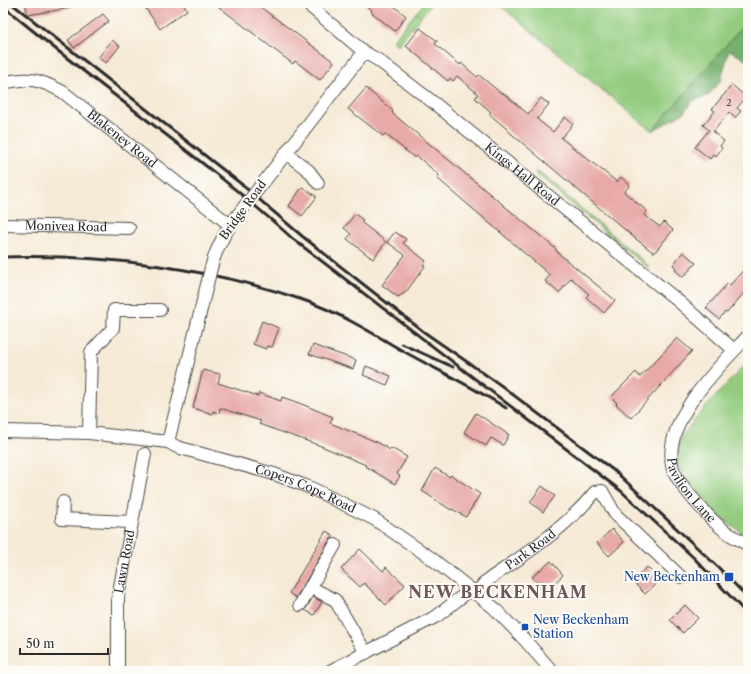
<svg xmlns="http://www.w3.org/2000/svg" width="751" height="674" font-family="'Libre Caslon Text',serif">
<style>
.green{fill:#93cc7f;stroke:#5f7c55}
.forest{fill:#76b06e;stroke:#506e4c}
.building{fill:#e7aaa8}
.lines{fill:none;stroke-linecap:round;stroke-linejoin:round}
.minor-casing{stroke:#494845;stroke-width:14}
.minor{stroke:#fff;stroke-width:12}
.rail{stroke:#2b2b2b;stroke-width:3}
.minor-bridge-casing{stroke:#494845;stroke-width:14;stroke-linecap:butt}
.minor-bridge{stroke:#fff;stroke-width:12}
.transit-dot{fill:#1a4fb4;stroke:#fdfcf7;stroke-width:1.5}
.labels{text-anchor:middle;stroke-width:4;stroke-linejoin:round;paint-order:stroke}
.number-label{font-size:10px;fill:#5a4b4a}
.street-label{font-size:12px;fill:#2b2b2b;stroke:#fdfcf7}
.transit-label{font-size:12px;fill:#164399;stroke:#fdfcf7;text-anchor:end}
.district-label{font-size:16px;font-weight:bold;letter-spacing:1px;fill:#6d5757;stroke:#fdfcf7}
</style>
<rect width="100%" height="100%" fill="#fdfcf7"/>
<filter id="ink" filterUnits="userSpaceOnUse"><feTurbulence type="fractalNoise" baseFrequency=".025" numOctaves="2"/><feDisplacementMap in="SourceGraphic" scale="8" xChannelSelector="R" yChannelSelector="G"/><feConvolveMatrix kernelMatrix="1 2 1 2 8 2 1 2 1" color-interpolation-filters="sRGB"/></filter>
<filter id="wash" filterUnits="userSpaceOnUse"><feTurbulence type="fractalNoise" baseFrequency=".012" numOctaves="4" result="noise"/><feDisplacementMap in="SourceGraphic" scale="16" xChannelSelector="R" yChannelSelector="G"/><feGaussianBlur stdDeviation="0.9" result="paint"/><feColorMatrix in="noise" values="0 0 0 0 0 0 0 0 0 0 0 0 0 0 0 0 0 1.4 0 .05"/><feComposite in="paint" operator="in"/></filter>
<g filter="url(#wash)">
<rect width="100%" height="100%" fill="#f6ead6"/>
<path class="green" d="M424,3H432L398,45L392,41Z
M497,3H748V20L652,131Z
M537,171L649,266L648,268L535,173Z
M748,361V536C721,520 668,482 678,445C682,429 734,377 748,361Z"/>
<path class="forest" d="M748,20V61L729,50L721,80L708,96L692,101L684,113L652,131Z"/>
<g id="blocks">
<path class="building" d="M25,3H70V8L28,15Z
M142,3H183L187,10L160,29Z
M214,3H255L334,62L320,80L295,61L293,64Z
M362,3H390L406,16L395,31L371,12L372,10Z
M103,14L109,21L74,48L68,40Z
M420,28L437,41L435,44L460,65L461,63L477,77L479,75L502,94L503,93L528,114L541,98L549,104L537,119L553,132L565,117L573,124L561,138L617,182L621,177L630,185L624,192L647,211L644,215L660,227L664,222L673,230L655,252H653L636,239L507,130V129L489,114L491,112L475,98L478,94L457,76L453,81L450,78L448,81L406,46Z
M112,40L120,46L106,63L98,58Z
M732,85L746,97L737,108L741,111L735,118L729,112L713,132L724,141L720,146L722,148L716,156L713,154L710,159L695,147L709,130L703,125L715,111L712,109Z
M366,88L393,111L392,113L531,228L555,248L558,253L615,300L604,313L586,297L589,294L571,278L559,293L545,281L550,275L437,178L439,175L417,156L415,158L385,134L383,136L348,109Z
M302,187L316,196V198L302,216L289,206Z
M355,214L363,220L361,222L386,242L373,259L347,239L351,234L344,228Z
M395,232L406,239L403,243L426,261L423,265L425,266L406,292L398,297L382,285L405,255L387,242Z
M683,252L696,263L683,277L675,270L676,268L673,265Z
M748,265V288L727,313L725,312L719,319L706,308L727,284L730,285Z
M262,321L279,328L272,347L267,346L266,349L253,344Z
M677,338L692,351L631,418L616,404L617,403L611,397L636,372L640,377Z
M313,345L356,360L353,369L309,354Z
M366,366L391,376L387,385L363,375Z
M203,370L220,374L218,383L258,396L259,393L281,401L282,397L299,403L333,417L330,423L379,443L390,450L391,448L407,457L397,474L400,476L395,484L365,466L366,465L321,446L259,424L261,421L220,408L219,413L213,411V414L193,408Z
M476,413L509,435L503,445L491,438L486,446L464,432Z
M435,468L450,477L451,475L480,494L466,517L452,509L451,510L422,491Z
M542,486L555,496L543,512L530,502Z
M612,529L624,542L609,556L597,543Z
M326,531L334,536L329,541L296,598L289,593Z
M360,549L383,571L386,567L405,585L386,605L364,583L360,587L341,569Z
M551,561L563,575L545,592L532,577Z
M647,567L660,580L645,594L632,581Z
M313,597L322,602L314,615L305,610Z
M685,605L698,618L683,633L670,620Z"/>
</g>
</g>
<g filter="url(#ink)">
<use href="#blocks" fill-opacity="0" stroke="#494845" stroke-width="1"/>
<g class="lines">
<g class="minor-casing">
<g id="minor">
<path id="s1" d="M306,3L364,52L378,60L434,103L677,300L734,350"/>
<path id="s2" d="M3,83C30,77 39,79 63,92L230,225"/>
<path d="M286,153L309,171L318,183"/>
<path d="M263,183L364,52"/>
<path id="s3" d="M3,225L129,228"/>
<path d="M211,268C217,244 229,226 244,207"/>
<path id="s4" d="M748,336C719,367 664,418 672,465C674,481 712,521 725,531C732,537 741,540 748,545"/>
<path id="s5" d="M3,431L89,433L168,442L177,447L274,474L311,488L374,519L431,558L493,607L523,638L552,671"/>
<path d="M89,433L91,352L113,328L114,310H160"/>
<path d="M168,442L202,305"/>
<path d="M63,502L62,519L131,522"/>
<path d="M310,587L335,600L366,653"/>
<path d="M300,605L335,545"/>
<path id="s6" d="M118,671V597L145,454"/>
<path id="s7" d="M330,671L437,616L465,594L481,588L485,582C524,555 565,529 595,492L602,491L615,514L681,577"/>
</g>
</g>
<use href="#minor" class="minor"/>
<path class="rail" d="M11,3L240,183L302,236L424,332L499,384L617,473L719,568L748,598
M3,6C97,86 201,156 293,239L621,491L694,558L748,615
M3,257C102,254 212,268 306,301C340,313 372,333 403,351C437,370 473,387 506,408
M402,344L453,367"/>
<g class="minor-bridge-casing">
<path id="minor-bridge" d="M244,207L263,183
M202,305L211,268"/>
</g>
<use href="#minor-bridge" class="minor-bridge"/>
</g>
</g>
<g class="transit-dot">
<rect x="724" y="572" width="10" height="10" rx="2"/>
<rect x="521" y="623" width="8" height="8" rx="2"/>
</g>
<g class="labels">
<g class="number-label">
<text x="729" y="106">2</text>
</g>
<g class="street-label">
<text dy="4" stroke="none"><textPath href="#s2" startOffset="138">Blakeney Road</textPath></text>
<text dy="4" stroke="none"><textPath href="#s1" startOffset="276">Kings Hall Road</textPath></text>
<text transform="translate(243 210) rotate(-54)" y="4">Bridge Road</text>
<text dy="4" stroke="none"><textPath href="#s3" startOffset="63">Monivea Road</textPath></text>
<text dy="4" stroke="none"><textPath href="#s4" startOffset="186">Pavilion Lane</textPath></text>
<text dy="4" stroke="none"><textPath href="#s5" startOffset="311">Copers Cope Road</textPath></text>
<text dy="4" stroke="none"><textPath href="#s7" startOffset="236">Park Road</textPath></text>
<text dy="4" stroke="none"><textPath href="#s6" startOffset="110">Lawn Road</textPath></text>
</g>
<g class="transit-label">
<text x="720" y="581">New Beckenham</text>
<text x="533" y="624" text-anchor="start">New Beckenham<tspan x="533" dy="14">Station</tspan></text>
</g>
<g class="district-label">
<text x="498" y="598">NEW BECKENHAM</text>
</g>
</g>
<rect width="751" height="674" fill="none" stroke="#fdfcf7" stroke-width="16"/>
<path d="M20 648v6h88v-6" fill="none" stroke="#2b2b2b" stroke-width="2"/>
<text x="26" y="648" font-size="12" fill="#2b2b2b" stroke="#fdfcf7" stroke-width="3" paint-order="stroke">50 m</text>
</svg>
